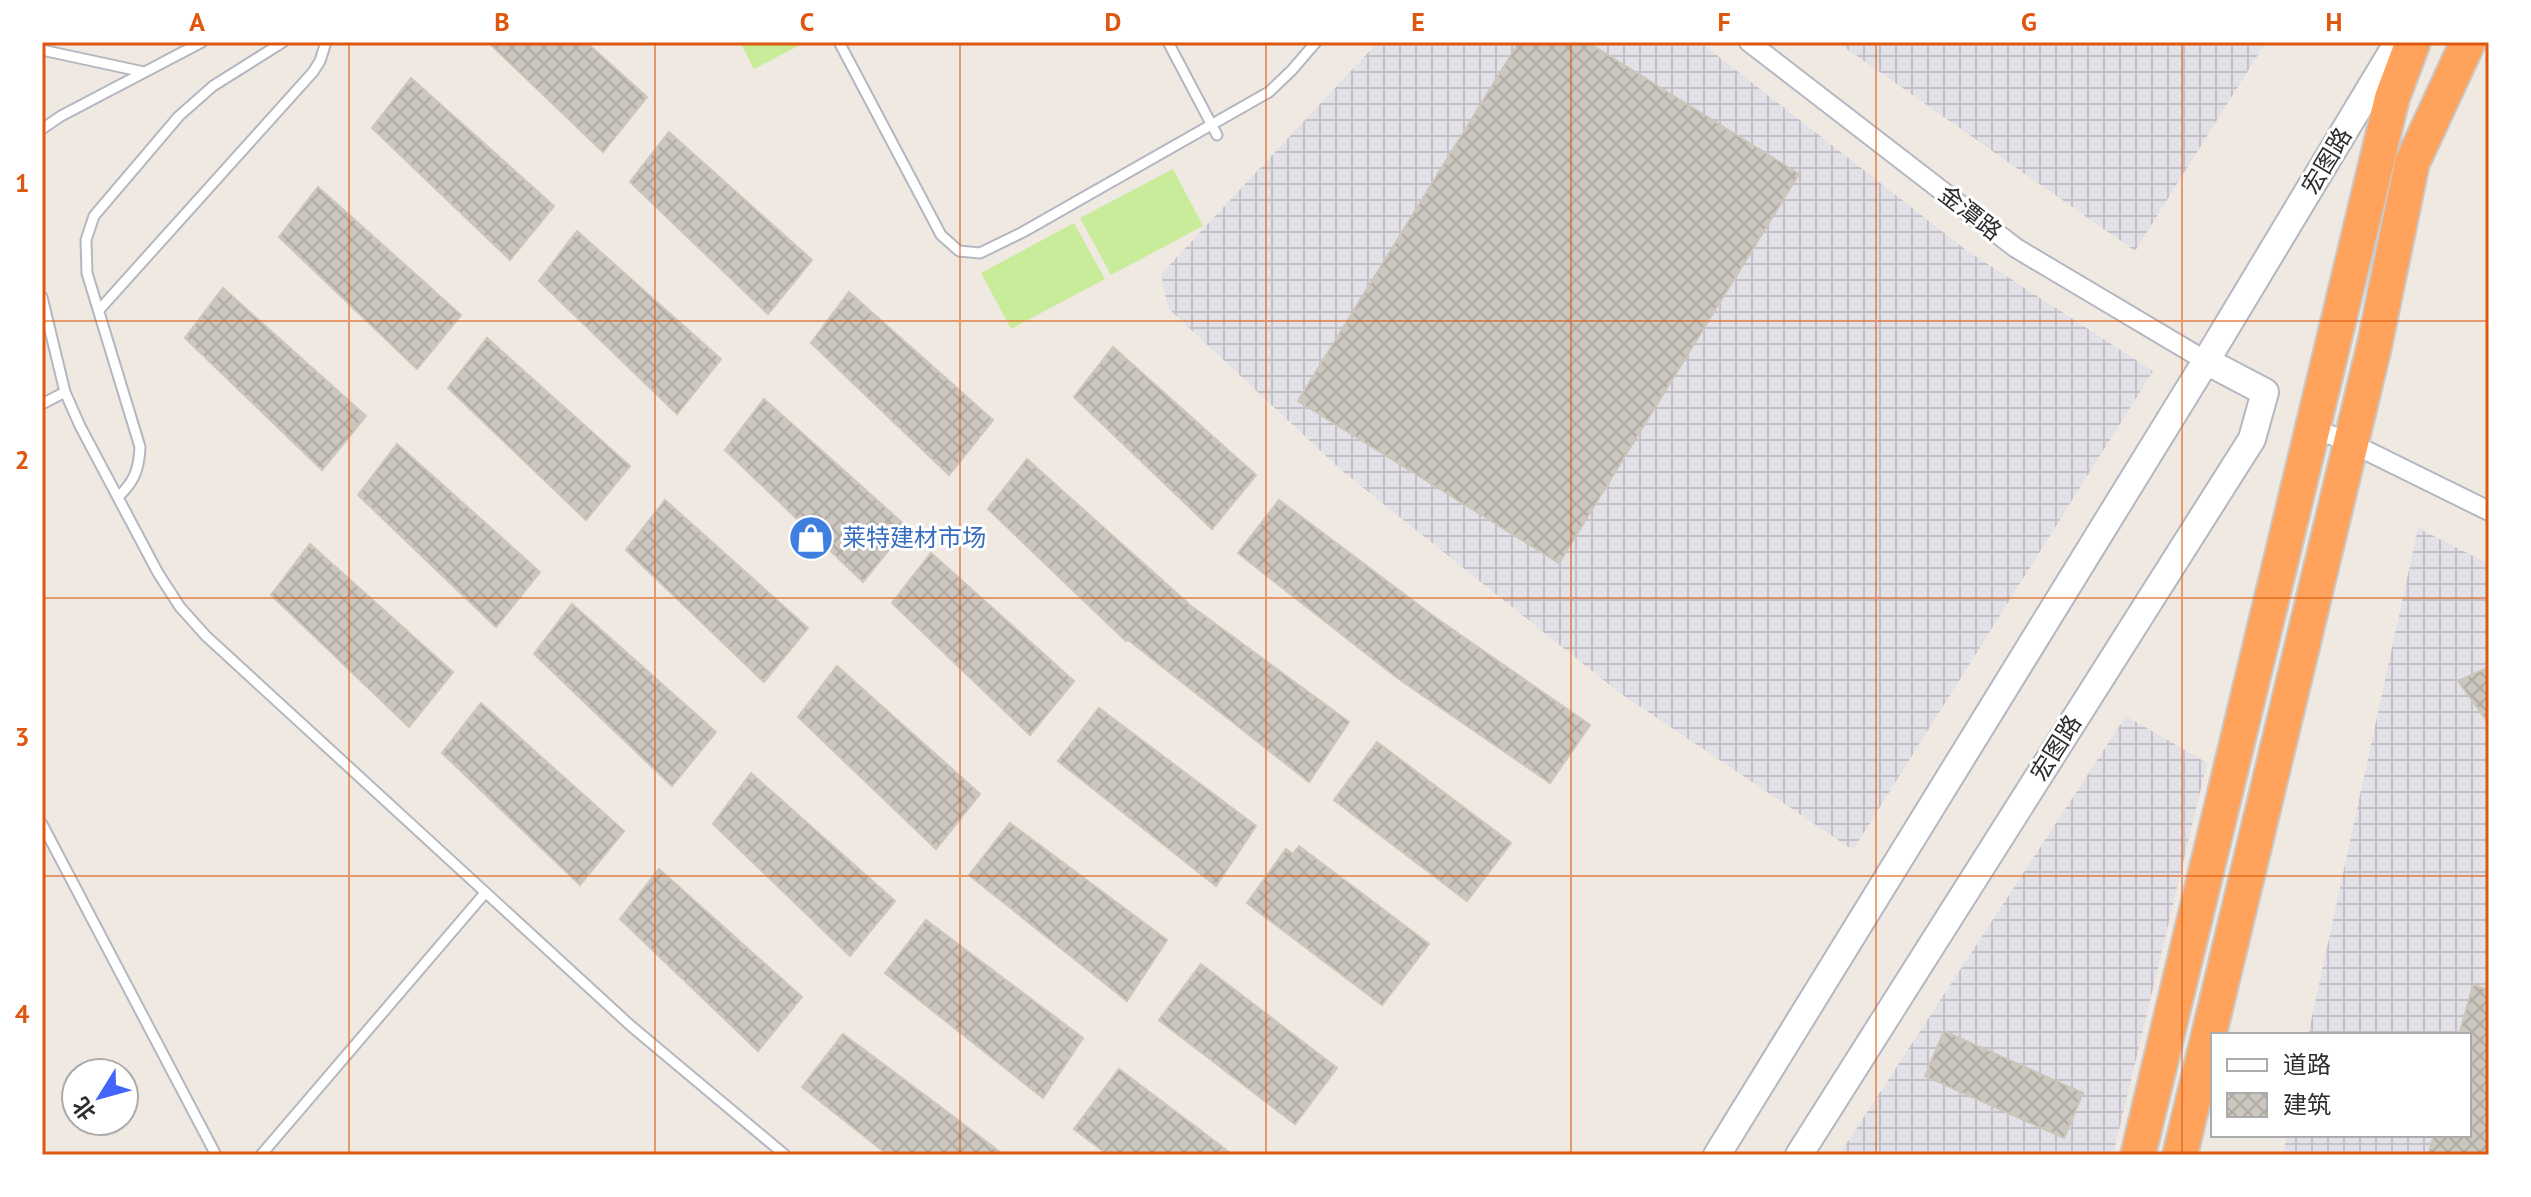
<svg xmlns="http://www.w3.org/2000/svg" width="2531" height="1197" font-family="'PT Sans','Noto Sans SC',sans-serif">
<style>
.industrial{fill:url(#industrial-grid)}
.pitch{fill:#c9ec9a}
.building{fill:url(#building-cross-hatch);stroke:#cbc5ba;stroke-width:2}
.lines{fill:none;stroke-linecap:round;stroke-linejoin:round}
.lane-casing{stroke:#b4b7c1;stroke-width:13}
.street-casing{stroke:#b4b7c1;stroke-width:22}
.secondary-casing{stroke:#b4b7c1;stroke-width:30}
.highway-casing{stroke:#c9c9c9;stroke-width:38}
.lane{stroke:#fff;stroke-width:9}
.street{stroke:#fff;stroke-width:18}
.secondary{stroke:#fff;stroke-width:26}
.highway{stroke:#ffa35c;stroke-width:34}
.grid{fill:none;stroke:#df570e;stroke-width:2;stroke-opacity:0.55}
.labels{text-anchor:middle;stroke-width:6;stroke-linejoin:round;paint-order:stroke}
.street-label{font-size:24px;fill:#2e2e2e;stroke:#fff}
.shop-label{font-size:24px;fill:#366cbe;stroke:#fff;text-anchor:start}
.neatline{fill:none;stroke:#df570e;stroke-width:3}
.grid-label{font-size:26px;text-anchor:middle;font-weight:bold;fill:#df570e}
</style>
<defs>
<pattern id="industrial-grid" width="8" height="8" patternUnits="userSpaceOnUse" patternTransform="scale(2)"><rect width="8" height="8" fill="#e3e1e8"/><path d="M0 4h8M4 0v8" fill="none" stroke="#c3c1c7"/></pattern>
<pattern id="building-cross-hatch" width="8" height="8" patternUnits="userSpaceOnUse" patternTransform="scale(2)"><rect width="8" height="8" fill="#cbc7bf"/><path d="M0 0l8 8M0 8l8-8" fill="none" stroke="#afaba4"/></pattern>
</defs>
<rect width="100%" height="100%" fill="#efe9e1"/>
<path class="industrial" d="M1378,42H1700L1966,250L2153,371L1853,850L1617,691L1341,470L1168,308L1161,274Z
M1837,42H2266L2135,251Z
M2418,528L2489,564V1155H2283L2287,1135H2469V1035H2308Z
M2126,716L2207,763L2113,1155H1839Z"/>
<path class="pitch" d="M740,42H806L754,69Z
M1173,169L1203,226L1111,275L1080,218Z
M1074,223L1105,279L1011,329L981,273Z"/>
<path class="building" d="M488,42H586L647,97L603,152Z
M1519,42H1587L1799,174L1559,563L1298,401Z
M411,78L554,206L510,260L372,128Z
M669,132L812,260L768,314L630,182Z
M318,187L461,315L417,369L279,237Z
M577,231L721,359L677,414L539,281Z
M223,288L366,416L322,470L185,338Z
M849,292L993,420L949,475L811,343Z
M487,338L630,466L586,520L448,388Z
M1113,347L1256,475L1212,529L1074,397Z
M764,399L907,527L863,582L725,450Z
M397,444L540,572L496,627L358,495Z
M1027,459L1191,606L1349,722L1309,782L1127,639L1126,641L988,509Z
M665,500L808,628L764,682L626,550Z
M1279,500L1436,618L1590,725L1550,783L1396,677L1238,553Z
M310,544L453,672L409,727L271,595Z
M931,553L1074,681L1030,735L892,603Z
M572,604L716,732L672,786L534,654Z
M837,666L980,794L936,849L798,717Z
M2489,667V724L2458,681Z
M481,703L624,831L580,885L442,753Z
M1099,708L1256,826L1216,886L1058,761Z
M1377,742L1511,843L1467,901L1334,800Z
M751,773L895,901L850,956L713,824Z
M1010,823L1167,940L1127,1001L969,875Z
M1299,846L1429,944L1382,1005L1247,903L1286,849L1293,854Z
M659,869L802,997L758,1051L620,919Z
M926,920L1083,1038L1043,1098L885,973Z
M1201,964L1337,1068L1295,1124L1159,1020Z
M2473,985L2489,990V1155H2428L2434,1135H2469V1035H2459Z
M1944,1031L2083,1093L2064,1138L1925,1076Z
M843,1034L922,1093L1004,1155H888L802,1087Z
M1119,1069L1233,1155H1108L1074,1129Z"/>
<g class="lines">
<g class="lane-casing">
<path id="lane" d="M839,42L941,235L959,251L980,253L1023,232L1269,92L1292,70L1316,42
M1168,42L1217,135
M42,50L144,72
M42,129L61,116L202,42
M42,297L65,392L80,426L158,573L180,607L206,636L631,1026L785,1155
M99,310L313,72L320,61L326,42
M42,404L65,392
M118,497C134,482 139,470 140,447L87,273L86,240L94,216L179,116L213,86L283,42
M42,824L216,1155
M261,1155L485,893"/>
</g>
<g class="street-casing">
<path id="street" d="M1749,42L2016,248L2206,361
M2313,428L2351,443L2489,511"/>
</g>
<g class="secondary-casing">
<path id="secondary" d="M1717,1155L2206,361L2398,42
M1799,1155L2252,439L2265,392L2206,361"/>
</g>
<g class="highway-casing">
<path id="highway" d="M2138,1155L2392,98L2413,42
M2180,1155L2374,347L2412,163L2468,42"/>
</g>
<use href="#lane" class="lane"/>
<use href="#street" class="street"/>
<use href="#secondary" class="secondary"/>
<use href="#highway" class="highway"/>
</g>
<path class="grid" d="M349,42V1155M655,42V1155M960,42V1155M1266,42V1155M1571,42V1155M1876,42V1155M2182,42V1155M42,321H2489M42,598H2489M42,876H2489"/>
<defs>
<g id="shop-disc" transform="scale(2.3)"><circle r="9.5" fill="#3f7fe0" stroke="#fff"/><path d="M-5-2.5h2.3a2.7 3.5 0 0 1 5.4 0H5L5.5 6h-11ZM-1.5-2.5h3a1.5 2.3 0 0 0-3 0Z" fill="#fff"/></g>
</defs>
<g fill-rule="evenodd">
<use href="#shop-disc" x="811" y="538"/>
</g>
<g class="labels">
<g class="street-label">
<text transform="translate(2327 161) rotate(-59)" y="8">宏图路</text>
<text transform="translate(1970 213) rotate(38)" y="8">金潭路</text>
<text transform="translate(2056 748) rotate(-58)" y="8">宏图路</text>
</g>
<g class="shop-label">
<text x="842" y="546">莱特建材市场</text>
</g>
</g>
<rect width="2531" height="1197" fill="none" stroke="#ffffff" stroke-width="88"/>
<rect x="2211" y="1033" width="260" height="104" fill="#ffffff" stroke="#ababab" stroke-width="2"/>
<rect x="2227" y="1059" width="40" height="12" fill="#ffffff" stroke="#ababab" stroke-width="2"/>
<text x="2283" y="1073" font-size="24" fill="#2e2e2e">道路</text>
<rect x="2227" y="1093" width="40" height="24" fill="url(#building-cross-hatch)" stroke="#ababab" stroke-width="2"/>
<text x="2283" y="1113" font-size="24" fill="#2e2e2e">建筑</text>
<g transform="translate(100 1097) rotate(233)"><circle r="38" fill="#ffffff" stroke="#ababab" stroke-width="2"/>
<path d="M0-6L14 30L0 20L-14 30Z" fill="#4264fb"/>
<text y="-12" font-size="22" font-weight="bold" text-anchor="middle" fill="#2e2e2e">北</text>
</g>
<rect x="44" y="44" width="2443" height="1109" class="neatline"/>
<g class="grid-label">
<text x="197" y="31">A</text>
<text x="502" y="31">B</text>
<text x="807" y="31">C</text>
<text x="1113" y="31">D</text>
<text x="1418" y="31">E</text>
<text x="1724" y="31">F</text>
<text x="2029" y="31">G</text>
<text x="2334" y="31">H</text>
<text x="22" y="192">1</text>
<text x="22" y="469">2</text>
<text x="22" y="746">3</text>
<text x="22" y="1023">4</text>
</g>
</svg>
